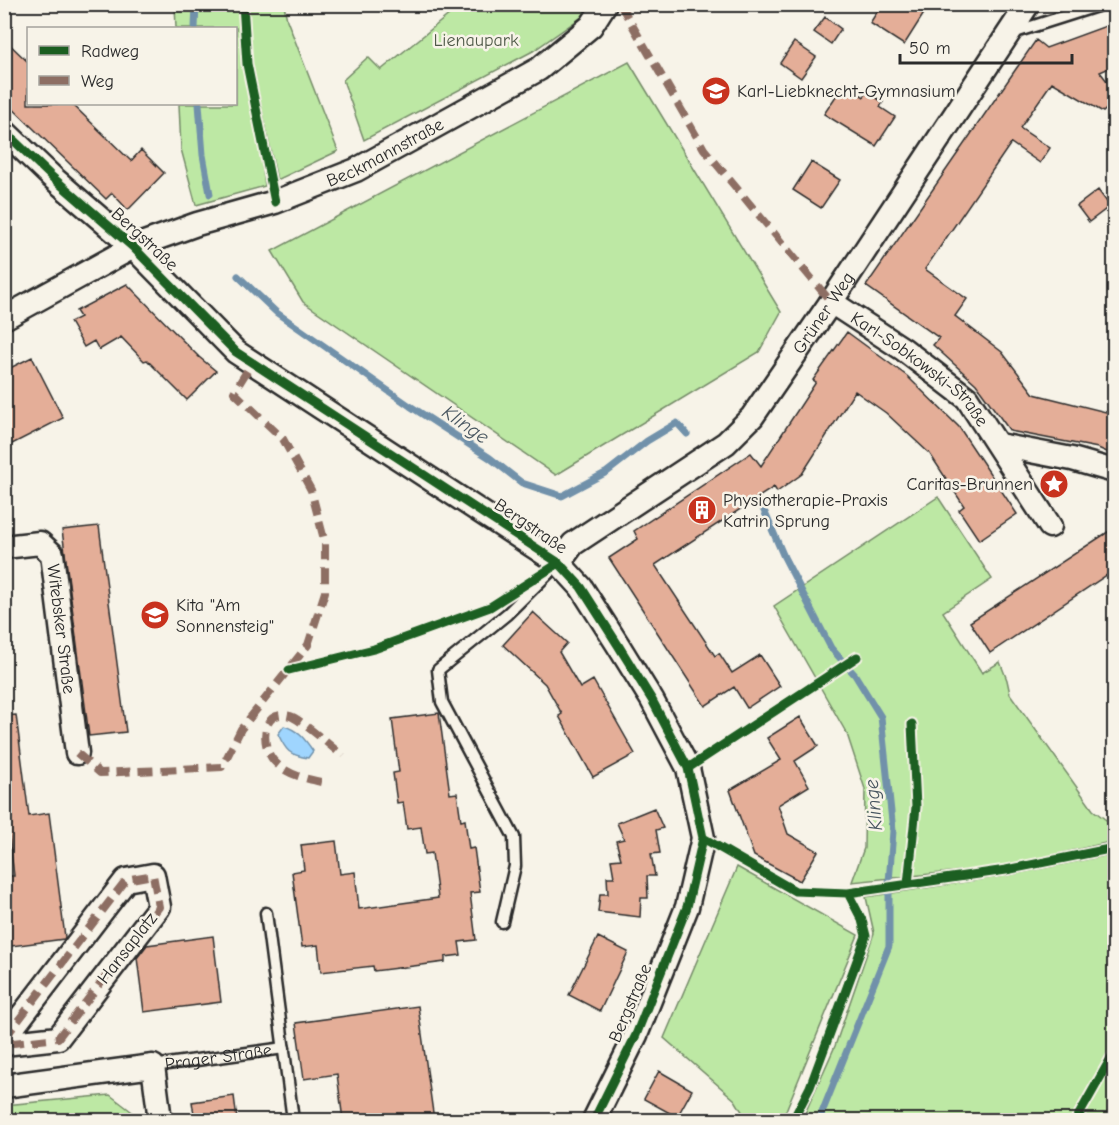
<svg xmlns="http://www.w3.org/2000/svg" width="1119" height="1125" font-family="'Comic Neue',sans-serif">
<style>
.green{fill:#bde8a4;stroke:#748a68;stroke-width:1.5}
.water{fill:#9fd5fe;stroke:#7191aa;stroke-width:1.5}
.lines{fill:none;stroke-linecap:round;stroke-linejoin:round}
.stream{stroke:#7191aa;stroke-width:7}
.building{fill:#e4ae98;stroke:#2b2b2b;stroke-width:1.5}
.lane-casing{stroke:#2b2b2b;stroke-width:15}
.street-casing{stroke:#2b2b2b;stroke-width:27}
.lane{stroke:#f7f3e8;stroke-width:10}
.street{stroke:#f7f3e8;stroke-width:22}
.quiet{stroke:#8d6e63;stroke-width:8;stroke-dasharray:15 8;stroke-linecap:butt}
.cycleway-casing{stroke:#f7f3e8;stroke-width:13}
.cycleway{stroke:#1b5e20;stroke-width:9}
.labels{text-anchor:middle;stroke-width:5;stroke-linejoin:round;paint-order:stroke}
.park-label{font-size:18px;fill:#505a49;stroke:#f7f3e8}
.poi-label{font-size:18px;fill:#2b2b2b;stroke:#f7f3e8;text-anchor:start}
.street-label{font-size:18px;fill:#2b2b2b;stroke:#f7f3e8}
.water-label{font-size:20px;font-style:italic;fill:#485660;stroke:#f7f3e8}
</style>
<rect width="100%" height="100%" fill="#f7f3e8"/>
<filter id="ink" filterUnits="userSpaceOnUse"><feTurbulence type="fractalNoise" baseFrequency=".0167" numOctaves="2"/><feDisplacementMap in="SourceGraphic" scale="12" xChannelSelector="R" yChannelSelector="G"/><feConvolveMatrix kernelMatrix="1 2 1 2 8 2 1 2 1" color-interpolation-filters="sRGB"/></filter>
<g filter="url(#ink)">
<path class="green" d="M175,5H238L242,64L257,132L265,186L196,205L181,149L179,104H236V28H176Z
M248,5H284L287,20L338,151L277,180L252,63Z
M461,5H591L583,16L533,51L364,140L343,80L368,57L381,70Z
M629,62L781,312L759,352L556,475L303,302L272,251Z
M938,497L992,579L943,612L982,673L1000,662L1007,680L1010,694L1093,810L1114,826V841L1000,867L852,882L864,848L865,789L847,734L774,606Z
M1114,854V1117L1112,1120H802L835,1046L874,933L866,897L1005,876Z
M737,867L858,935L782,1120H747L735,1100L664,1038Z
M110,1095L131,1111V1120H5V1105Z"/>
<path class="water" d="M284,726C298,730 305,739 313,751L308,758C289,755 286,751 278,734Z"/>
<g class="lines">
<path class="stream" d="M195,28L196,4
M199,104L203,155L210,194
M238,276L277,313L410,406L490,458L522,483L562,496L607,472L647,441L677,423L687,434
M762,506L784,557L831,648L855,675L881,717L893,831L889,882V946L819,1120"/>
</g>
<path class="building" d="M882,4H930L904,45L870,23Z
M825,17L841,29L831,44L814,32Z
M1114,23V66L1100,72L1114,90V102L1103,112L1052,82L1020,128L1050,148L1040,163L1011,143L925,269L967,299L955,316L1002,352L1034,394L1114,414V455L1098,448L1010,431L976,384L933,345L939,338L866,286L1036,40L1046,48Z
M4,39L28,62V104H72L131,161L141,150L164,173L128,210L112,193L106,199L4,100Z
M794,42L816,57L801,78L780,63Z
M844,84L864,97L867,92L883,102L880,107L895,117L876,146L824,114Z
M811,162L840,180L821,208L793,190Z
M1098,190L1110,206L1089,222L1077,206Z
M127,284L199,357L216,371L187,400L147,360L144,361L121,337L99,350L94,341L84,347L70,322L80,317L76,311Z
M847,332L907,376L959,427L1017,514L979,540L959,510L964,506L930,454L886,413L855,391L802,474L777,492L774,487L655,565L715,656L719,653L732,673L760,655L780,686L747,708L734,687L705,706L609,558L638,539L634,531L751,453L761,466L816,382L813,380Z
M32,357L63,418L12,444L4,430V371Z
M99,526L126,732L89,736L62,530Z
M1114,528V570L990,653L970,622Z
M533,612L567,643L559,652L580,688L593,680L635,754L593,777L559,716L562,714L545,684L503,645Z
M439,713L450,794L457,793L461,821L465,820L469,849L474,848L480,892L470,893L476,940L459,942L461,955L445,957V962L374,971L373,966L321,972L318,945L302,947L292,872L304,870L301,845L336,841L340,874L355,872L359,909L438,898L432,853L425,854L421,827L407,829L403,802L397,803L393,773L399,772L392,719Z
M16,715L29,816L49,813L65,937L64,939L4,947V876H14L7,819H4V716Z
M800,717L818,746L795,761L809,786L778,805L788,834L818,851L800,881L754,856L730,790L781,760L767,738Z
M654,808L663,828L656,830L660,853L651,854L655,876H647L648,898H641L640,917L598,912L600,894H608L607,877H614L611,860L621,859L616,841L624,839L617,823Z
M213,936L221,1002L144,1012L137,958L147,945Z
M598,937L628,952L600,1011L569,995Z
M418,1006L434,1120H343L337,1074L304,1079L296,1023Z
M659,1071L692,1090L677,1117L644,1099Z
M234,1096L237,1120H195L192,1102Z"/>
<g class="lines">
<g class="lane-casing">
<g id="lane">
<path d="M1012,33L1103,4"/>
<path d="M266,913L293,1120"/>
<path d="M502,922L515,866L514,837L442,702L438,670L507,614L559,563"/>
<path id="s1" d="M153,1066L284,1048"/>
</g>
</g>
<g class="street-casing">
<g id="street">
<path d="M4,131L52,177L133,247L236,352L559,563L581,587L618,645L652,700L688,768L703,838L687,907L636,1035L594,1120"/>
<path id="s2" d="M831,302L903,349L967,398L1050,526"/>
<path id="s3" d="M4,318L133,247L197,224L275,202L356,170L539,69L591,26L605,4"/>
<path d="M999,445L1072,459L1114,471"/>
<path id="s4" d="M4,547L40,543L52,554L77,753"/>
<path id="s5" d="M559,563L573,544L726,443L752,417L831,302L1028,4"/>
<path d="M4,1039L126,880L153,875L159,907L58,1038L4,1044"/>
<path d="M4,1086L153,1066L160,1120"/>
</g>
</g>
<use href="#lane" class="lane"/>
<use href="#street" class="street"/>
<path class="quiet" d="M620,4L704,149L831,302
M4,315L6,317
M77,753L100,773L222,767L241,729L308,645L325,592V543L311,490L283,439L234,392L252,363
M321,782C304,778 287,775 274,761C260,746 261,708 290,716C299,718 333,748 343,756
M4,1039L126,880L153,875L159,907L58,1038L4,1044"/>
<g class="cycleway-casing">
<path id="cycleway" d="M243,4L247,64L275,202
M4,131L52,177L133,247L236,352L559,563L581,587L618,645L652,700L688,768L703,838L687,907L636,1035L594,1120
M289,670L374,649L490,607L559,563
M688,768L857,657
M703,838L795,891L848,893L862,920L866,936L810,1087L793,1120
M908,884L916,807L912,724
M848,893L1006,870L1114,848
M1076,1120L1114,1053"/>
</g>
<use href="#cycleway" class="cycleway"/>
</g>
</g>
<defs>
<g id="school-disc" transform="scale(1.5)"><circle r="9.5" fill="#c8321e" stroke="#f7f3e8"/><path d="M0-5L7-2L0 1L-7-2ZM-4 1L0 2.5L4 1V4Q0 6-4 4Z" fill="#fff"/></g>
<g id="sight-disc" transform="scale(1.5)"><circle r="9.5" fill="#c8321e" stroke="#f7f3e8"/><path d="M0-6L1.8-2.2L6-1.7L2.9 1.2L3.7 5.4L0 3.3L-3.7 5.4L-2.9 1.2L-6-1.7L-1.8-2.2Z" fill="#fff"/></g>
<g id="building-disc" transform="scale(1.5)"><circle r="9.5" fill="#c8321e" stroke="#f7f3e8"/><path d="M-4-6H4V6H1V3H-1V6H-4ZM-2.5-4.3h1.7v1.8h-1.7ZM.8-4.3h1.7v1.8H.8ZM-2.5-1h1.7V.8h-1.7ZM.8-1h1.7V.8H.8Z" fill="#fff"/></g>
</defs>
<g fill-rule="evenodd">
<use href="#school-disc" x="716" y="91"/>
<use href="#sight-disc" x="1054" y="484"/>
<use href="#building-disc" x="702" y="510"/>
<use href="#school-disc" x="155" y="615"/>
</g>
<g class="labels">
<g class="park-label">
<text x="476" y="46">Lienaupark</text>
</g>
<g class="poi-label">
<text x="737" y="97">Karl-Liebknecht-Gymnasium</text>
<text x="1033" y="490" text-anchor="end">Caritas-Brunnen</text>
<text x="723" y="506">Physiotherapie-Praxis<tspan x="723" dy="21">Katrin Sprung</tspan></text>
<text x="176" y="611">Kita "Am<tspan x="176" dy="21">Sonnensteig"</tspan></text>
</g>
<g class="street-label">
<text dy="6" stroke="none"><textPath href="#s3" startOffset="417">Beckmannstraße</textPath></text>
<text transform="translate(145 239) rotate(43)" y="6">Bergstraße</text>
<text dy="6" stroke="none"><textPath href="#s5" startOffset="370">Grüner Weg</textPath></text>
<text dy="6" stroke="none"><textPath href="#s2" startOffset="112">Karl-Sobkowski-Straße</textPath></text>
<text transform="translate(531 526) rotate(34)" y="6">Bergstraße</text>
<text dy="6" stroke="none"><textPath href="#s4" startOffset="128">Witebsker Straße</textPath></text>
<text transform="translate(127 948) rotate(-52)" y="6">Hansaplatz</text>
<text transform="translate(630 1003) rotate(-67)" y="6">Bergstraße</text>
<text dy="6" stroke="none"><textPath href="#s1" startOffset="66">Prager Straße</textPath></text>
</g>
<g class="water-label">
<text transform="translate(466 424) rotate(35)" y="7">Klinge</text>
<text transform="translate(873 805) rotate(-95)" y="7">Klinge</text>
</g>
</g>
<rect width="1119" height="1125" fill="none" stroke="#f7f3e8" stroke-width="24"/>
<rect x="12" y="12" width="1095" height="1101" fill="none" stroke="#2b2b2b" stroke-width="2" filter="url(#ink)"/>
<rect x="27" y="27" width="210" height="78" fill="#f7f3e8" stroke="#a5a39c" stroke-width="1.5"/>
<rect x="39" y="46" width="30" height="9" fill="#1b5e20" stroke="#a5a39c" stroke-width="1.5"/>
<text x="81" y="57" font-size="18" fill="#2b2b2b">Radweg</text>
<rect x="39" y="76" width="30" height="9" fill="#8d6e63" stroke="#a5a39c" stroke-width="1.5"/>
<text x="81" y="87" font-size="18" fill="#2b2b2b">Weg</text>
<path d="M900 54v9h172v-9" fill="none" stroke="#2b2b2b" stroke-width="3"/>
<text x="909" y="54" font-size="18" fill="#2b2b2b" stroke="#f7f3e8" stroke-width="4.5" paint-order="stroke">50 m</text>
</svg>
